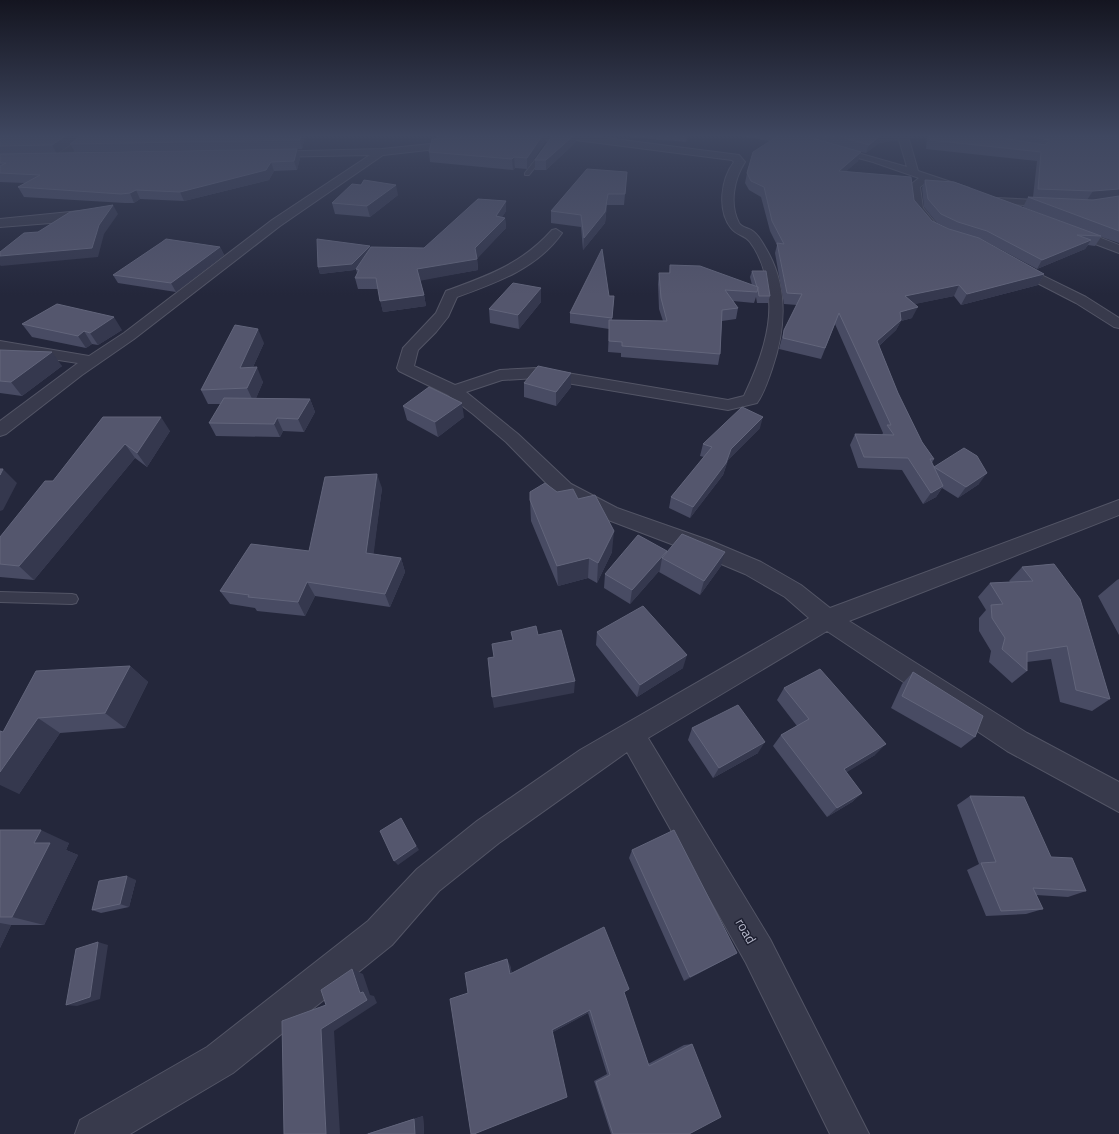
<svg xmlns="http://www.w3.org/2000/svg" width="1119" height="1134" font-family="'Titillium Web',sans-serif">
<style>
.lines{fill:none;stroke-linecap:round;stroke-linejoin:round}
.lane-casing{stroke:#535566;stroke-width:2}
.street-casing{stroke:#535566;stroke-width:2}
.lane{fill:#383a4c;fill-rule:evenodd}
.street{fill:#383a4c;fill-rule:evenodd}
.wall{fill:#484b63}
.shaded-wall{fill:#35384e}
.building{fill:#54566d;stroke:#62657b}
.labels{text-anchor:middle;stroke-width:3;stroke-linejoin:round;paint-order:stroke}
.near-street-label{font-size:14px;fill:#b3b5c7;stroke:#1d1f30}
</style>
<rect width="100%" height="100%" fill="#24273b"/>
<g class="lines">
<g class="lane-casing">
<path id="lane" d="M542,151L547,152L529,175H525V173Z
M0,592L72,594L76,595L78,599L76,603L72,604L0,602Z"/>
</g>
<g class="street-casing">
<path id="street" d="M84,136H95L64,159H56L55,157L56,155Z
M516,136H591L739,155L745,162C734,179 729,204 739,223C742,228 750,228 754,232C759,236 762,242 765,247C789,286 786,328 772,369C768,381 764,393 757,403L728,410L537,378L502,380L466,392L518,434L571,484L617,508L711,541L761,562L801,585L830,608L1119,500V515L849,621L1027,733L1119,782V812L1007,751L827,631L648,738L770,939L869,1134H830L746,963L627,752L499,843L439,891L392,945L233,1073L130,1134H75L80,1120L207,1047L368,921L417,869L477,821L580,750L809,618L785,597L745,574L695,553L603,518L557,494L506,442L473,414L448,395L399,371L397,368L403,348L436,313L446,291C487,276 522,264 552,230L556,229L562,233C538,268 496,283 457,297L448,317L436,332L418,350L414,366L455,385L500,370L537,368L728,400L744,396C759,364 774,326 768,290C766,274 760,255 750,242C745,235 736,235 731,228C717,210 721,179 734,162L732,160L576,140L513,141L511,139Z
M782,136H798L907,167L898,136H908L918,171L969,188L971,190L965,193L928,181L920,187L923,208L937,225L935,228H927C914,215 909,204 909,186L919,178L873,162L784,138Z
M460,141L463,142L465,144L463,146L383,155L280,226L134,339L82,375L6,434L0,436V421L78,363L0,351V341L89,356L124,333L272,220L370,155L269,157L264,154L265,152L382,149Z
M996,198L1056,201L1062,204L1056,207L992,203L990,201Z
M90,210L94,212L96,214L94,216L63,222L0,227V219Z
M1070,226L1119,245V253L1066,233L1064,230L1066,227Z
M1015,262L1086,297L1119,318V328L1114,327L1076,303L1010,269L1008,266L1010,263Z"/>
</g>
<use href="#lane" class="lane"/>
<use href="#street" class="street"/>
</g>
<path class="wall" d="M0,136H305L302,149L75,152L70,144L57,153L297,149L300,158L297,170L274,171L269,180L184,201L140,199L134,203H125L24,197L18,187L25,183L0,182Z
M436,136H545V142L527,169L515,168L513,170L430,162L429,152L436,139Z
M629,136H689L686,142L629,137Z
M740,136H899L898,140L879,143L866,153L861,152L858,161L846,171L914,200L932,221L949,229L954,231L937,223L924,207L922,188L925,180L1096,235L1023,207L1028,197H1033L1037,161L926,149L927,136H1119V243L1101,237L1095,246L1088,245L1085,249L1037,269L983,240L979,239L1044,274L1038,285L961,305L954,296L914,304L912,318L901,321L896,330L879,346L898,393L922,442L934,459L932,463L934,467L979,484L958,498L942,488L936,497L923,504L902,470L858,468L850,445L855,434L882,435L883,433L835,324L821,359L779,349L784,330L797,305L784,304L775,253L777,245L770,231L761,197L749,190L745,183L747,173L770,141Z
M576,142L546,170H535V160Z
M627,172L624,205H607L605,223L583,250L581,227L551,223V211Z
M398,195L370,217L335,214L332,203Z
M506,201V211L502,217L505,218L506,228L477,258L478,270L420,280L424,295L426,306L383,312L378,289H358L355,278L357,273L356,269L360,264L354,270L320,274L318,267L370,246L371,248H424Z
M220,247L224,255L176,292L118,283L113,275Z
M670,265L752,285L750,277L752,271L770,296L768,303H757L756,297L754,303L733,301L738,308L736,319L722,321L720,354L718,365L621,357V353L608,352L609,329L570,323V313L609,296H614L612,320L663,321L659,309L658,284L659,273H669Z
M541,302L519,329L490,323L489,309Z
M22,324L122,330L98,345L92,344L86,348L32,337Z
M264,343L253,367L263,382L256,398L310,399L315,412L304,432L283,431L280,437L216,436L209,423L221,404H208L201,390Z
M0,350L62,366L22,396L0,393Z
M571,373V387L556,406L524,397V383Z
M403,406L464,417L438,437L407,420Z
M103,417L170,431L147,467L135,458L34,580L0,577V537L53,481Z
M760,428L728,460L723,475L690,518L669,508L671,497L704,457L700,456L703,444Z
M382,488L373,554L401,558L405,572L390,607L315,596L305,616L257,611L255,608L230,604L220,591L309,551Z
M557,492L578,499L612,552L597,583L588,578L558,586L531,521L530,500Z
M666,553L721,566L700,595L659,572L660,570L630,604L604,588L605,574Z
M1054,564L1110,699L1092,711L1060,702L1051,659L1027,662V671L1012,683L989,662L991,651L979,631V618L986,610L978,597L990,583L1010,582L1009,581L1022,567Z
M1119,579V635L1098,596L1117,580Z
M597,632L683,668L637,697L596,645Z
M130,666L148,682L125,728L60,733L19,794L3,732Z
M913,672L975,737L961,748L891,708L902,684Z
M784,688L875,755L846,772L862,793L852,802L827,817L773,746L781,735L797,726L777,700Z
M692,728L758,753L713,778L688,740Z
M970,796L1051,857L1086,891L1068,897L1036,895L1043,909L1026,914L986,916L967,870L979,864L957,805Z
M0,830L69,843L66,850L78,855L44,925H11L0,948Z
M632,850L730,957L684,981L629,858Z
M136,880L129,907L101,913L92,910Z
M510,965L512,974L624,994L648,1064L684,1045L692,1044L689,1134H611L594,1081L607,1074L588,1013L553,1032L468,993Z
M423,1116L424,1134H366Z"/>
<path class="shaded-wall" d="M65,136H82L57,154L52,145Z
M301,136H305L302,149L300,140Z
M542,136H545V142L527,169V158Z
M573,136H576V142L546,170V160Z
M687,136H689L686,142Z
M880,136H899L898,140L879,143L866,153L869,145Z
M911,136H922L910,138Z
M297,149L300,158L297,170L294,161Z
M861,152L858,161L836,180L839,171Z
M514,157L515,168L513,170L512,159Z
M271,162L274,171L269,180L184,201L180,192Z
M396,185L398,195L370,217L367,206Z
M1119,189V198L1087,200L1093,191Z
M136,190L140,199L134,203L130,193Z
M608,194L605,223L583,250L584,238Z
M506,201V211L497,226L505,218L506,228L477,259L478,270L419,281L417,269L496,216Z
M113,205L118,214L104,234L98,257L1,266L0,265V256L99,225Z
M1091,240L1085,249L1037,269L1042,260Z
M370,246L372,252L354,270L320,274L318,267Z
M220,247L224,255L176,292L171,283Z
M1044,274L1038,285L961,305L967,294Z
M959,285L954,296L901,307L905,296Z
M541,288V302L519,329L518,315Z
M424,295L426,306L383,312L380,301Z
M918,307L912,318L901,321L896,330L872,352L877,341L900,312Z
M114,317L122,330L98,345L90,333Z
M258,329L264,343L246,382L240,368Z
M84,331L92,344L86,348L78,336Z
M52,352L62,366L22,396L11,382Z
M257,367L263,382L254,403L247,388Z
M571,373V387L556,406V392Z
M310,399L315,412L304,432L298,419Z
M462,403L464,417L438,437L435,422Z
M161,417L170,431L147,467L137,453Z
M763,417L760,428L728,460L723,475L690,518L693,507L731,449Z
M277,418L283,431L280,437L274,424Z
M125,444L135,458L34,580L19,566Z
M3,469L17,483L3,510L0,511V475Z
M987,473L979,484L958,498L966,487Z
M377,474L382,488L372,567L366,553Z
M943,486L936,497L923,504L931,493Z
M614,531L612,552L597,583L598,563Z
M667,551L665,560L662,558L660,570L630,604L632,590Z
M725,552L721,566L700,595L704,581Z
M401,558L405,572L390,607L385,594Z
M589,558L588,578L558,586L557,566Z
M307,582L315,596L305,616L298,602Z
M687,655L683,668L637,697L640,685Z
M130,666L148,682L125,728L105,713Z
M575,681L574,693L494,708L492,697Z
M38,718L60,733L19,794L0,785V772Z
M765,742L758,753L713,778L719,768Z
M886,744L875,755L834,780L844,769Z
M862,793L852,802L827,817L837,808Z
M401,818L419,850L398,865L394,861Z
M41,830L69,843L66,850L78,855L44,925L12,917L34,843Z
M127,876L136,880L129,907L120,904Z
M0,923L11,925L0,948Z
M98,942L108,945L100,999L77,1006L66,1005Z
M737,953L730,957L684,981L690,977Z
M507,959L510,965L513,980L510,974Z
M352,969L363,974L370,995L374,996L377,1003L334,1031L340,1134H326L321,1029L360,993Z
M590,1010L588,1013L553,1032L552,1030Z
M423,1116L424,1134H415L414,1119Z"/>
<path class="building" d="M0,136H65L52,145L0,146Z
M81,136H301L300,140L70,144Z
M483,136H542L527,158L514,157L512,159L429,152L432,139Z
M552,136H573L546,160H535Z
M778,136H805L861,152L839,171L911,177L914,200L932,221L949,229L979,238L1044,274L967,294L959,285L905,296L918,307L900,312L901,320L877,341L898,393L922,442L934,459H930L934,467L964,448L977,456L987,473L966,487L934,467L943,486L931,493L908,458L864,457L855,434L894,435L887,425H891L839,313L825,348L783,338L784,330L802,294L787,293L777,243L784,244L772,221L764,187L751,181L747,173L753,152Z
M838,136H880L869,145Z
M930,136H999L1002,138L1045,145L1050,140L1024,136H1119V189L1093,191L1038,189L1041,152L930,140Z
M297,149L294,161L271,162L266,170L180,192L136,190L130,193L121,194L18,187L40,175L0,173V166L6,163H0V154Z
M587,169L627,172L625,194H608L605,212L584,238L581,215L551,211Z
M364,180L396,185L367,206L332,203L352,184L361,185Z
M925,180L954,182L1101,236L1077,235L1091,240L1042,260L987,231L958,222L941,214L928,199Z
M1119,196V231L1028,197L1093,200Z
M478,199L506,201L496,216L505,218L475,248L477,259L417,269L424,295L380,301L376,278H355L359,270L356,269L371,247L424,248Z
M113,205L99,225L92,248L0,256V252L24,233L38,232L70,212Z
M166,239L220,247L171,283L113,275L162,242Z
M317,239L370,246L352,264L318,267Z
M602,249L609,296H614L612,318L570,313Z
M670,265L700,266L758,287L757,292L725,290L738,308L722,310L720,354L622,346V342L609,341V320L667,321L661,298L659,273H670Z
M752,271H766L770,296H759L758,290V287H757Z
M513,283L541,288L518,315L489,309Z
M57,304L114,317L90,333L84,331L78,336L22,324Z
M235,325L258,329L240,368L257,367L247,388L201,390Z
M0,350L52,352L11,382L0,381Z
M538,366L571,373L556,392L524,383Z
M429,387L462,403L435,422L403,406Z
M224,398L310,399L298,419L277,418L274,424L209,423Z
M742,407L763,417L731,449L726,463L693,507L671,497L712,447L703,444Z
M103,417H161L137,453L125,444L19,566L0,564V537L45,481H53Z
M0,469H3L0,475Z
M377,474L366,553L401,558L385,594L307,582L298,602L248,597L249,595L220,591L251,544L309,551L325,477Z
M545,483L557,492L573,489L578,499L595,495L614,531L598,563L589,558L557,566L530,500V492Z
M682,534L725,552L704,581L662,558Z
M638,535L667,551L632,590L605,574Z
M1054,564L1080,599L1110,699L1076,690L1067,646L1027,652V671L1002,649L1005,638L992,618L991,605L1003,604L990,583L1033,581L1022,567Z
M643,606L687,655L640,685L597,632Z
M536,626L538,635L561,630L575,681L492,697L488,658L494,657L492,644L513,640L511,632Z
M130,666L105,713L38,718L0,772V731L3,732L36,671Z
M820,669L886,744L844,769L862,793L837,808L781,735L809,719L784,688Z
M913,672L983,716L975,737L902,696Z
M738,705L765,742L719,768L692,728Z
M970,796L1024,797L1051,857L1072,858L1086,891L1033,888L1043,909L1001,911L981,863L996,862Z
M401,818L416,846L394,861L380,831Z
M0,830H41L34,843H50L12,917H0Z
M674,830L737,953L690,977L632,850Z
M127,876L120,904L92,910L99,881Z
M604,927L629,989L624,992L649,1066L692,1044L721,1117L689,1134H613L596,1082L610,1075L590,1010L552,1030L567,1097L474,1134H471L450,999L468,993L465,973L507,959L510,974Z
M98,942L90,997L66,1005L76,949Z
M352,969L360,993L363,992L367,1000L321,1029L326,1134H284L282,1021L326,1005L321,990Z
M414,1119L415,1134H368Z"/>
<linearGradient id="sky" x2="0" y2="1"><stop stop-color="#141520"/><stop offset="0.46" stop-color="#3f4760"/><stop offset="1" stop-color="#3f4760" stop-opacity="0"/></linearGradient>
<rect width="1119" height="295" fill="url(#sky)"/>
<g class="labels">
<g class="near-street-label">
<text transform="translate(746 931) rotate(60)" y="5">road</text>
</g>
</g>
</svg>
